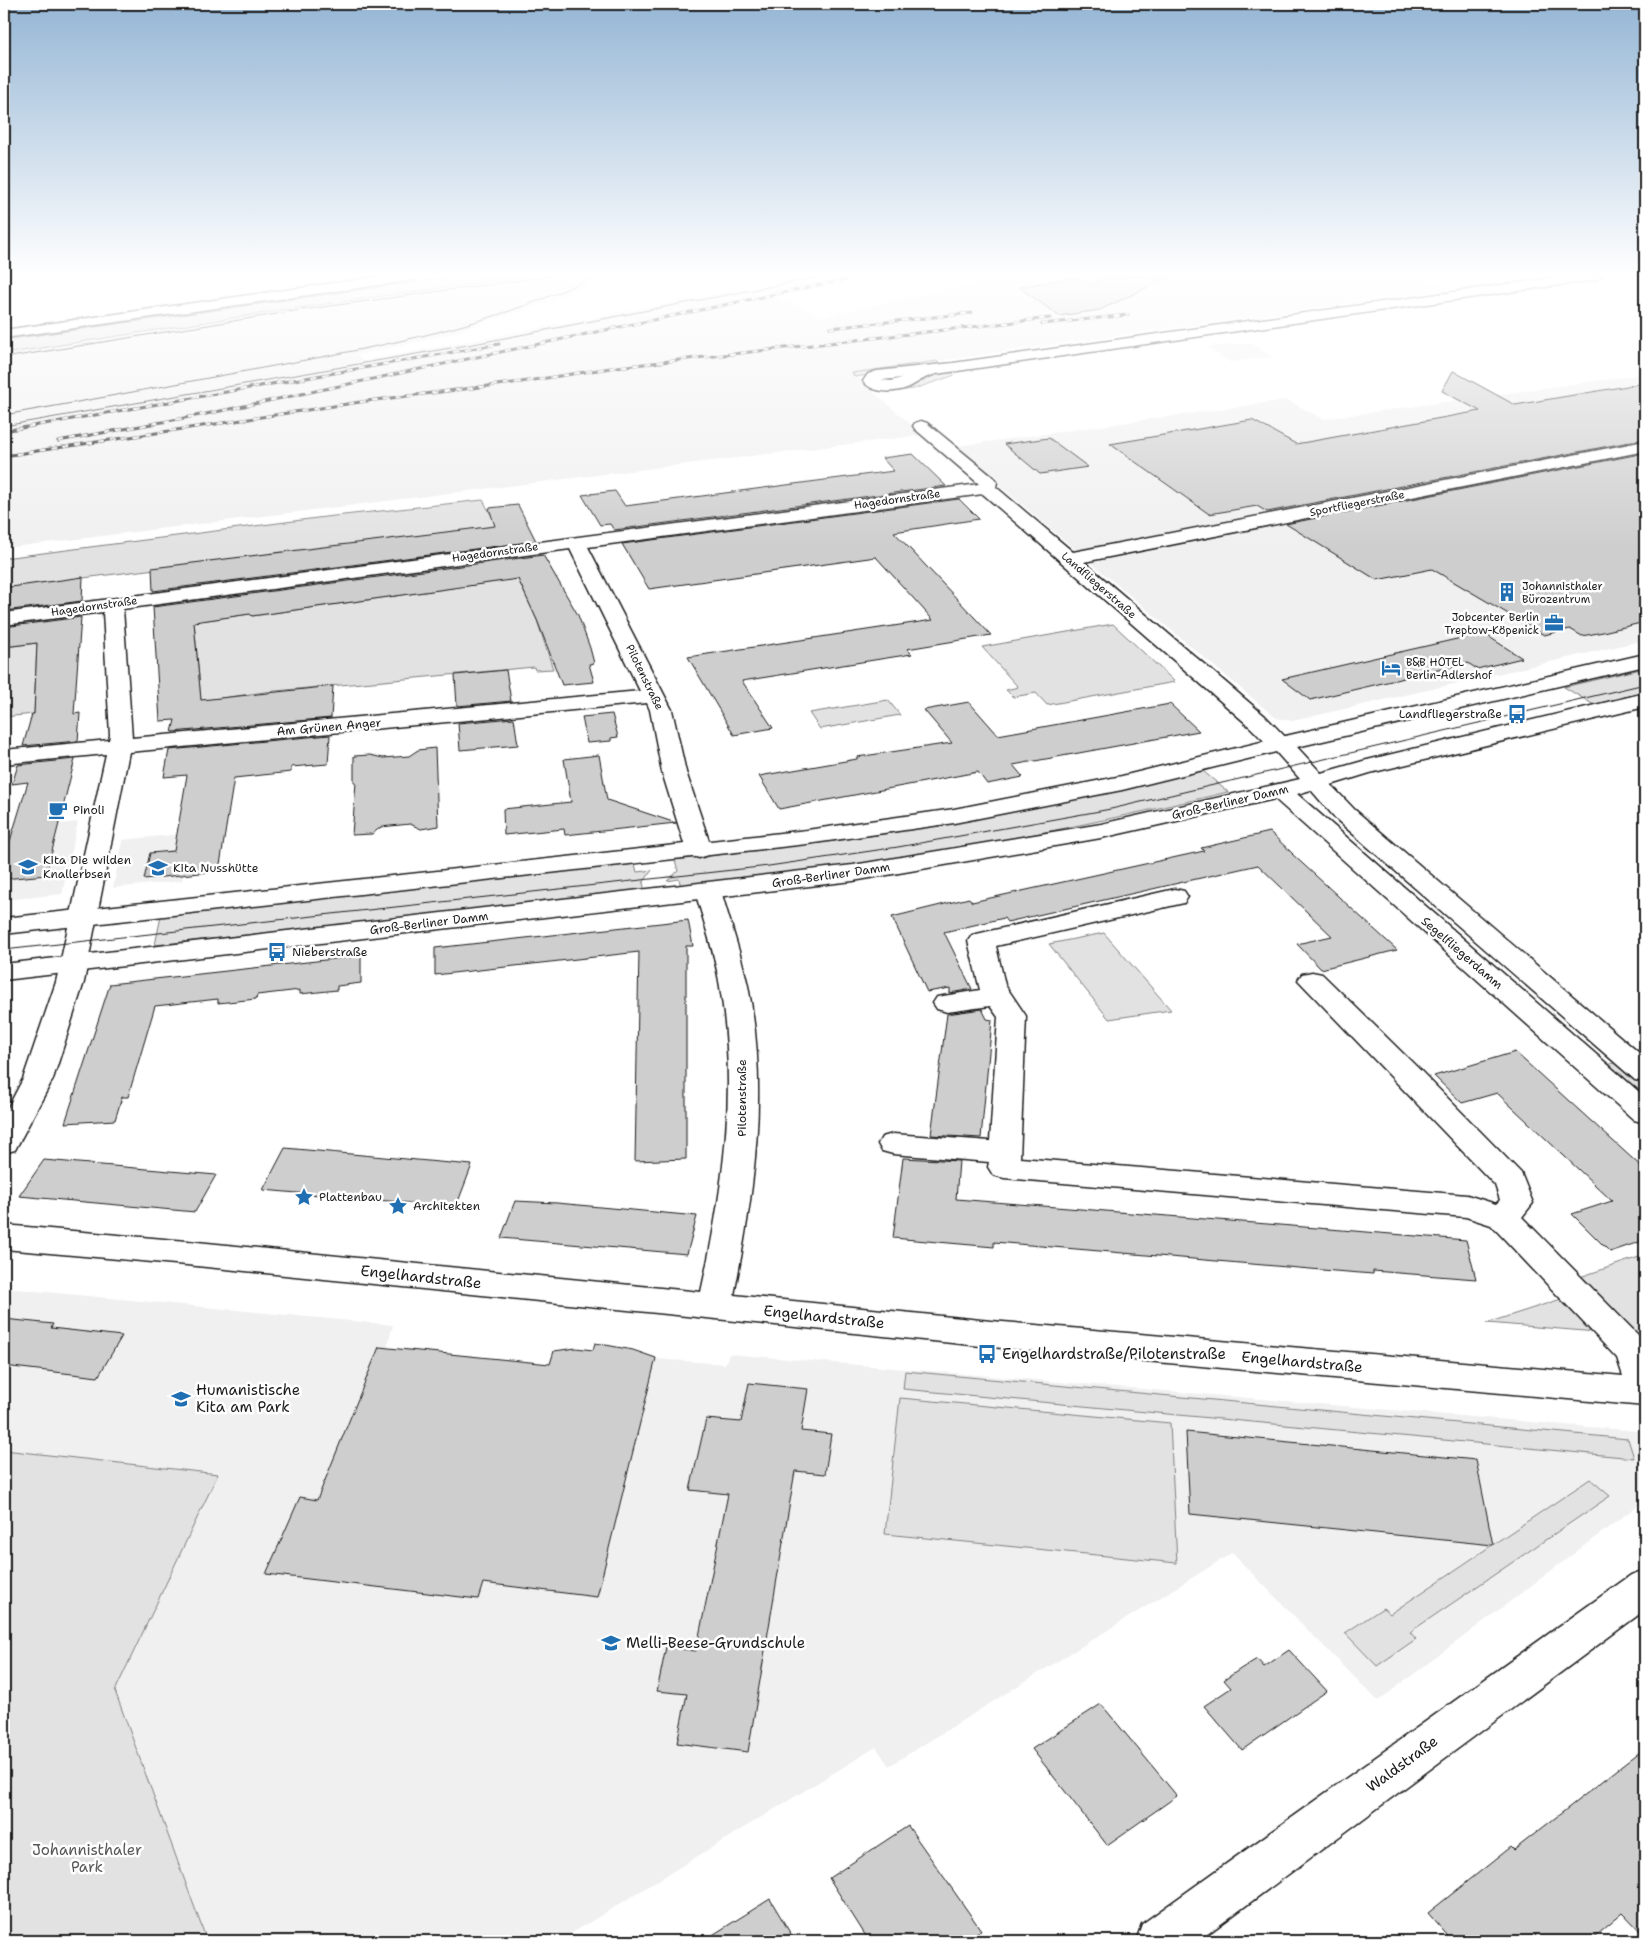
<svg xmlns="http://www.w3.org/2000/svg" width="1649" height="1945" font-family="'Shantell Sans',sans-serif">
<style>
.built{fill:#f0f0f0}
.green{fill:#e2e2e2;stroke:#7f7f7f}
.building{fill:#cecece;stroke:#1c1c1c}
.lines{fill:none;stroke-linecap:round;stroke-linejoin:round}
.minor-casing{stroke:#1c1c1c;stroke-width:3}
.major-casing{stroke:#1c1c1c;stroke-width:3}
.minor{fill:#fff;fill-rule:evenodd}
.major{fill:#fff;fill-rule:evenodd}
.tram{stroke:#1c1c1c;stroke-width:1}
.rail-casing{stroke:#1c1c1c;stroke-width:3}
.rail{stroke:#fff;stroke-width:2;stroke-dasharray:6;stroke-linecap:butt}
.labels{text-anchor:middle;stroke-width:5;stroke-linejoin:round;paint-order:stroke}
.far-street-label{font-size:11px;fill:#1c1c1c;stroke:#fff}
.far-poi-label{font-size:11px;fill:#1c1c1c;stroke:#fff;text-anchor:start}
.poi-label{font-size:12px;fill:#1c1c1c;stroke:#fff;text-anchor:start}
.street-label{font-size:12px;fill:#1c1c1c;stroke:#fff}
.near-street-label{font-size:15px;fill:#1c1c1c;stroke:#fff}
.near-poi-label{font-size:15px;fill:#1c1c1c;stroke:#fff;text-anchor:start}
.near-park-label{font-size:15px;fill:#575757;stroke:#fff}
</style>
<rect width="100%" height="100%" fill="#fff"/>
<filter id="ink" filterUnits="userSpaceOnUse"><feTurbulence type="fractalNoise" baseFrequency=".02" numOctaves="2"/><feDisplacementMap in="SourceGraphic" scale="10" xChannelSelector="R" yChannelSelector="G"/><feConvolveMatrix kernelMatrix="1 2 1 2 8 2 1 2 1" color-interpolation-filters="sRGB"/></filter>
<g filter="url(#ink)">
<path class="built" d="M537,276H607L554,301L432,339L358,355L363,361L813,276H873L777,296L822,317L929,292L1012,276H1420L1450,289L852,373L923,435L4,548V355L283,310Z
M1250,343L1272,357L1229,362L1207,347Z
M1645,374V640L1292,721L1276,718L996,483L958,446L1287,400L1323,419Z
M78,822L62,894L4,900V830Z
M190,833L182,881L113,888L123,840Z
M4,1288L393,1325L387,1348L549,1364L554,1351L592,1350L595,1343L633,1350L656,1359L725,1364L729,1354L1637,1431L1645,1433V1500L1378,1701L1232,1553L889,1766L876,1747L559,1941H207L115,1691L218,1474L4,1450Z"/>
<path class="green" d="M377,276H384L4,332V329Z
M458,276H528L283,310L4,354V340Z
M937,361L944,367L912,368L855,377L852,373Z
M951,372L955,375L914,389L898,391L911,388L930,375Z
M483,500L497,526L4,588V558L325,517Z
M517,577L537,620L553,669L535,670L534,667L265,692L201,701L194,620H207L250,614L252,616L502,581Z
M1113,624L1175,682L1047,705L1036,693L1013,697L1006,690L1018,687L982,647Z
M37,643L34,714L4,717V647Z
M1645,668V693L1594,705L1564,687Z
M888,700L900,715L820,729L809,713Z
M1203,771L1228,792C1118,818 1009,841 898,858C826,870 753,878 681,887L679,879L667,881L678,871L675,860C760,850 844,841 928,827C1020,812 1112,792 1203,771Z
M635,864L637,872L652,870L643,883L645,891L155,945L161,916Z
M1104,933L1171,1010L1109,1019L1049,944Z
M1618,1062L1645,1086V1104L1602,1066Z
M1645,1255V1336L1487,1323L1589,1290L1577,1278Z
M905,1371L1628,1439L1634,1458L903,1389Z
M900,1398L1170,1423L1177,1563L885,1534Z
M4,1450L218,1474L115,1691L207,1941H4Z
M1590,1479L1610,1496L1410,1632L1416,1639L1377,1666L1345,1633L1383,1608L1390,1614Z"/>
<path class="building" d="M1102,276H1171L1100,310L1059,316L1019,287L1075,277L1094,285Z
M1453,371L1515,405L1645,383V439L1267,512L1257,506L1209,514L1110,444L1252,420L1296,444L1480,411L1442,391Z
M1049,438L1088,467L1040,474L1004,444Z
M1645,453V622L1603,632L1582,636L1570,629L1544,635L1432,569L1377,580L1286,524Z
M913,454L946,486L614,530L610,524L600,525L582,495L615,491L625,506L894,471L882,458Z
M959,499L979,519L894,532L991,635L907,649L912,654L742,681L773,728L734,735L688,657L933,620L876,557L649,589L622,544Z
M518,505L536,541L153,591L152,568L495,526L489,508Z
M543,555L578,615L590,648L594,663L589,664L594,682L562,685L537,620L518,579L252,616L250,614L194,622L201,700L333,686L331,718L172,732L175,720L160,721L153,607Z
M83,577L82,601L4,611V588Z
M81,617L74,714L80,713L78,741L23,746L32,714H34L37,643L4,647V627Z
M1483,633L1522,658L1477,669L1468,663L1310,700L1282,679Z
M506,670L511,701L457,706L455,675Z
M969,702L998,735L1170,704L1199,731L1013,765L1023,777L987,784L978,772L779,809L759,776L857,759V757L952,743L924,710Z
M612,714L618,737L611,738V741L587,743L582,717Z
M514,718L518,745L460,750L458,723Z
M330,735L328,764L291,767V772L234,778L219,871L144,879L150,853L174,851L187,775L164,777L169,750Z
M435,748L438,826L421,829L410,824L381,827L372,834L352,835L356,782H354V756L370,755L383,758L409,756L418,750Z
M599,755L607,800L676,823L565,835L564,829L504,835L503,809L571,802L564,759Z
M75,759L46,875L4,879V842L10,841L28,782L12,784L18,765Z
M1270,832L1293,854H1292L1397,950L1321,969L1297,944L1332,936L1258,865L1007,922L1004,918L944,932L972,989L950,993V988L927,992L892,917L969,898L972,902L1204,851L1201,848Z
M688,920L693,946H686V1159L635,1161L639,952L435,975V948Z
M361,956V983L337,986V990L300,994V990L257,995L256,999L218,1003V999L155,1006L128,1097H122L115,1120L65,1123L110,984Z
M982,1009L987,1019L992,1020L981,1138L931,1135L947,1014Z
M1515,1052L1645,1170V1240L1610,1252L1572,1214L1612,1201L1497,1093L1462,1103L1434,1076Z
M285,1148L472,1165L456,1207L263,1190Z
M903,1158L959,1161L956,1199L1466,1240L1476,1279L1373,1271V1274L1322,1270L994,1242V1247L893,1238Z
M44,1160L170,1171L216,1175L195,1212L19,1196Z
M515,1201L557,1203L697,1216L687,1254L501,1238Z
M4,1319L53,1324L51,1328L122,1336L98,1377L4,1366Z
M595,1343L633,1350L656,1358L597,1597L483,1583L478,1599L266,1574L300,1497L317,1500L379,1347L550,1364L554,1351L576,1348L593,1350Z
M749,1383L808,1389L801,1431L831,1434L825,1474L795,1471L748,1752L677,1743L687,1694L657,1691L666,1647L696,1651L728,1494L690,1490L706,1419L741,1422Z
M1186,1432L1476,1460L1493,1545L1190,1514Z
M1289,1650L1327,1691L1242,1750L1204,1706L1231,1688L1224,1680L1242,1668L1257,1659L1264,1667Z
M1101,1704L1177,1796L1107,1845L1032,1749Z
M1645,1748V1936L1623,1913L1590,1941H1452L1428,1913L1511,1847L1514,1850Z
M908,1826L981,1930L965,1941H869L829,1878Z
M770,1899L795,1941H703Z"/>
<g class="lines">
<g class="minor-casing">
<path id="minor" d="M1565,276H1602L1595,280L936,374C925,377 920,381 911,386C898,393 873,395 863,381L868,374L877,371L953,363ZM902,378L891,381L881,380Z
M921,421L927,423L994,478L997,482L996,487L1073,552L1645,441V451L1084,562L1265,716L1292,744L1289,749C1271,753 1261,737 1249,726L983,494L588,547L672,710L686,772L712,850L708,855L699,858L690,855L686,850L662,772L650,710L647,703L129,752L84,982L53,1079L15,1150L4,1153V1115L23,1079L56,982L106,754L4,764V750L109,740L110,735L103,612L4,625V613L979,484L915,429L913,426L915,423ZM570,549L640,691L132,738L123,609Z
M708,883L717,886L721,891C730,922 741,954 748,986C769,1089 754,1193 734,1295L991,1321L1623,1376L1617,1358L1491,1225L1466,1217L1004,1178L993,1175L988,1167L989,1162L893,1154L882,1151L878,1144L882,1137L893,1134L990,1141L998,1017L990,1006L947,1012L937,1009L933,1003L937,997L980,990L968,941L972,935L1175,889L1184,891L1188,897L1184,903L996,946L1005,985L1026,1016L1020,1158L1467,1195L1496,1204L1500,1200L1495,1185L1298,980L1302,974L1312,972L1322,974L1421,1071L1521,1173L1533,1203L1522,1217L1645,1342V1406L991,1347L187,1265L4,1249V1225L187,1241L701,1292C723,1192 738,1089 720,987C715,954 704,923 695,891L699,886Z
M1645,1570V1610L1198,1941H1136L1142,1924L1631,1575Z"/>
</g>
<g class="major-casing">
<path id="major" d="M384,276H421L414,280L4,338V330Z
M1645,654V666L1297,747L1321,773L1363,761L1645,693V707L1370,773L1331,785L1355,810L1645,1058V1082L1635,1080L1337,820L1311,790L1297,794L1645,1097V1123L1634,1120L1275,799L1101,838L853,881L4,980V964L853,865L1101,824L1300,779L1276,752L1122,790L954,823L807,844L4,934V918L640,849L807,830L954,809L1122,776L1281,737Z"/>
</g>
<use href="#minor" class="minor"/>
<use href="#major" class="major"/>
<path class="tram" d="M4,358L301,310L552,276
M4,415C92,400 180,383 268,367C381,346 491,327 595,276
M4,426L479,343L824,276
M4,950L769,866L898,847L1111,809L1645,684"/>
<g class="rail-casing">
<path id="rail" d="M1042,324L1128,315
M830,328L972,313
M4,431L499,344
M58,441L206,414L862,276
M4,456L367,401L521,382L617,367L1050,318"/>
</g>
<use href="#rail" class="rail"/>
</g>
</g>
<linearGradient id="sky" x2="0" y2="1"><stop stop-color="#95b6d5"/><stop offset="0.5" stop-color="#fff"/><stop offset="1" stop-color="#fff" stop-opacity="0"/></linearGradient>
<rect width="1649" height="548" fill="url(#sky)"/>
<defs>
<g id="building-bare" transform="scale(1.5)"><path d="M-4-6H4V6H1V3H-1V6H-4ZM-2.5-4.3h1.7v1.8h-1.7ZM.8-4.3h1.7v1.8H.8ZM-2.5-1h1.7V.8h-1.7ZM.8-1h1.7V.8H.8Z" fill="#1f6fb2" stroke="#fff" stroke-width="2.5" paint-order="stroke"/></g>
<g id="office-bare" transform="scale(1.5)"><path d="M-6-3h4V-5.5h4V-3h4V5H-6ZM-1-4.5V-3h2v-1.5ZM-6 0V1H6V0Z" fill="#1f6fb2" stroke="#fff" stroke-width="2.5" paint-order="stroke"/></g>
<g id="hotel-bare" transform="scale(1.5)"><path d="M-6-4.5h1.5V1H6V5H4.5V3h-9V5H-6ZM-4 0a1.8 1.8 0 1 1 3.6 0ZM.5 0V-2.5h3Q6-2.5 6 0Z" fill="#1f6fb2" stroke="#fff" stroke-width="2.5" paint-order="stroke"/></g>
<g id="bus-bare" transform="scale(1.5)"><path d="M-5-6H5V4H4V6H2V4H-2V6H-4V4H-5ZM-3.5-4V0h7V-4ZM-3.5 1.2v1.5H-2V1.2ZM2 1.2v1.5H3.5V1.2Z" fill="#1f6fb2" stroke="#fff" stroke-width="2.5" paint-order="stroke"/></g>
<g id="cafe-bare" transform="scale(1.5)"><path d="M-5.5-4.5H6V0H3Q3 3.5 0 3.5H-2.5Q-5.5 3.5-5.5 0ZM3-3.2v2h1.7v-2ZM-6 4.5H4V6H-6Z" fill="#1f6fb2" stroke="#fff" stroke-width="2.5" paint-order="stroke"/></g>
<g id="school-bare" transform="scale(1.5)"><path d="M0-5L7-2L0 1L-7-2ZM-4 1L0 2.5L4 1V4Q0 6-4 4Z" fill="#1f6fb2" stroke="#fff" stroke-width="2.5" paint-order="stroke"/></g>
<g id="sight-bare" transform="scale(1.5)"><path d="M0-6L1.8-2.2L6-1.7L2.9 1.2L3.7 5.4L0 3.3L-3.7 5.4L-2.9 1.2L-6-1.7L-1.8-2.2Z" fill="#1f6fb2" stroke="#fff" stroke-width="2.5" paint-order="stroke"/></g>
</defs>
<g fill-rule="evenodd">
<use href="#building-bare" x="1507" y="592"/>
<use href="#office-bare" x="1554" y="623"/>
<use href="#hotel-bare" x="1391" y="668"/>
<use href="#bus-bare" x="1517" y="714"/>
<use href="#cafe-bare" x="58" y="810"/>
<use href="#school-bare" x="28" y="867"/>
<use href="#school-bare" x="158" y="868"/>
<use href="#bus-bare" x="277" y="952"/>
<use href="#sight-bare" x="304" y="1197"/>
<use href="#sight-bare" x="398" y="1206"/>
<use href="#bus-bare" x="987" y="1354"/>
<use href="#school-bare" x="181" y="1399"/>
<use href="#school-bare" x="611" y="1643"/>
</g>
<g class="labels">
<g class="far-street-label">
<text transform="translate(897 499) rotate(-8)" y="4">Hagedornstraße</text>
<text transform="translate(1357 503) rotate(-11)" y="4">Sportfliegerstraße</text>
<text transform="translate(495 552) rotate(-8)" y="4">Hagedornstraße</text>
<text transform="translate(1099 585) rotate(41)" y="4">Landfliegerstraße</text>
<text transform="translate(94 606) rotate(-8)" y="4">Hagedornstraße</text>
<text transform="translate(645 677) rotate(64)" y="4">Pilotenstraße</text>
</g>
<g class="far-poi-label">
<text x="1522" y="590">Johannisthaler<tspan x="1522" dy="13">Bürozentrum</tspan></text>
<text x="1539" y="621" text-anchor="end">Jobcenter Berlin<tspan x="1539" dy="13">Treptow-Köpenick</tspan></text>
<text x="1406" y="666">B&amp;B HOTEL<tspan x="1406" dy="13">Berlin-Adlershof</tspan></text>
</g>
<g class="poi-label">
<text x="1502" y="718" text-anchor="end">Landfliegerstraße</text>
<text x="73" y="814">Pinoli</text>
<text x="43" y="864">Kita Die wilden<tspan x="43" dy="14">Knallerbsen</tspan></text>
<text x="173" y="872">Kita Nusshütte</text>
<text x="292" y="956">Nieberstraße</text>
<text x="319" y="1201">Plattenbau</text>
<text x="413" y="1210">Architekten</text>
</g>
<g class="street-label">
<text transform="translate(329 727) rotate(-5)" y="4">Am Grünen Anger</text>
<text transform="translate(1230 802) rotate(-13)" y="4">Groß-Berliner Damm</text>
<text transform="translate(831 875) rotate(-8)" y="4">Groß-Berliner Damm</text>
<text transform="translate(429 923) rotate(-7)" y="4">Groß-Berliner Damm</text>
<text transform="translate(1462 953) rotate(41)" y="4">Segelfliegerdamm</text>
<text transform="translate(742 1098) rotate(-90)" y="4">Pilotenstraße</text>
</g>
<g class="near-street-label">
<text transform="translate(421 1277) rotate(6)" y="5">Engelhardstraße</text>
<text transform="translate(824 1317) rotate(6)" y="5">Engelhardstraße</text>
<text transform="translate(1302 1362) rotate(5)" y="5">Engelhardstraße</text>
<text transform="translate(1402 1764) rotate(-36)" y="5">Waldstraße</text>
</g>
<g class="near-poi-label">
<text x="1002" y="1359">Engelhardstraße/Pilotenstraße</text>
<text x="196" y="1395">Humanistische<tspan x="196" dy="17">Kita am Park</tspan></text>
<text x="626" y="1648">Melli-Beese-Grundschule</text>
</g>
<g class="near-park-label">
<text x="87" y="1855">Johannisthaler<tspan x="87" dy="17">Park</tspan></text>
</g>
</g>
<rect width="1649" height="1945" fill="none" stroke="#fff" stroke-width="20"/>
<rect x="10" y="10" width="1629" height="1925" fill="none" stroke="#1c1c1c" stroke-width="2" filter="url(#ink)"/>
</svg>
